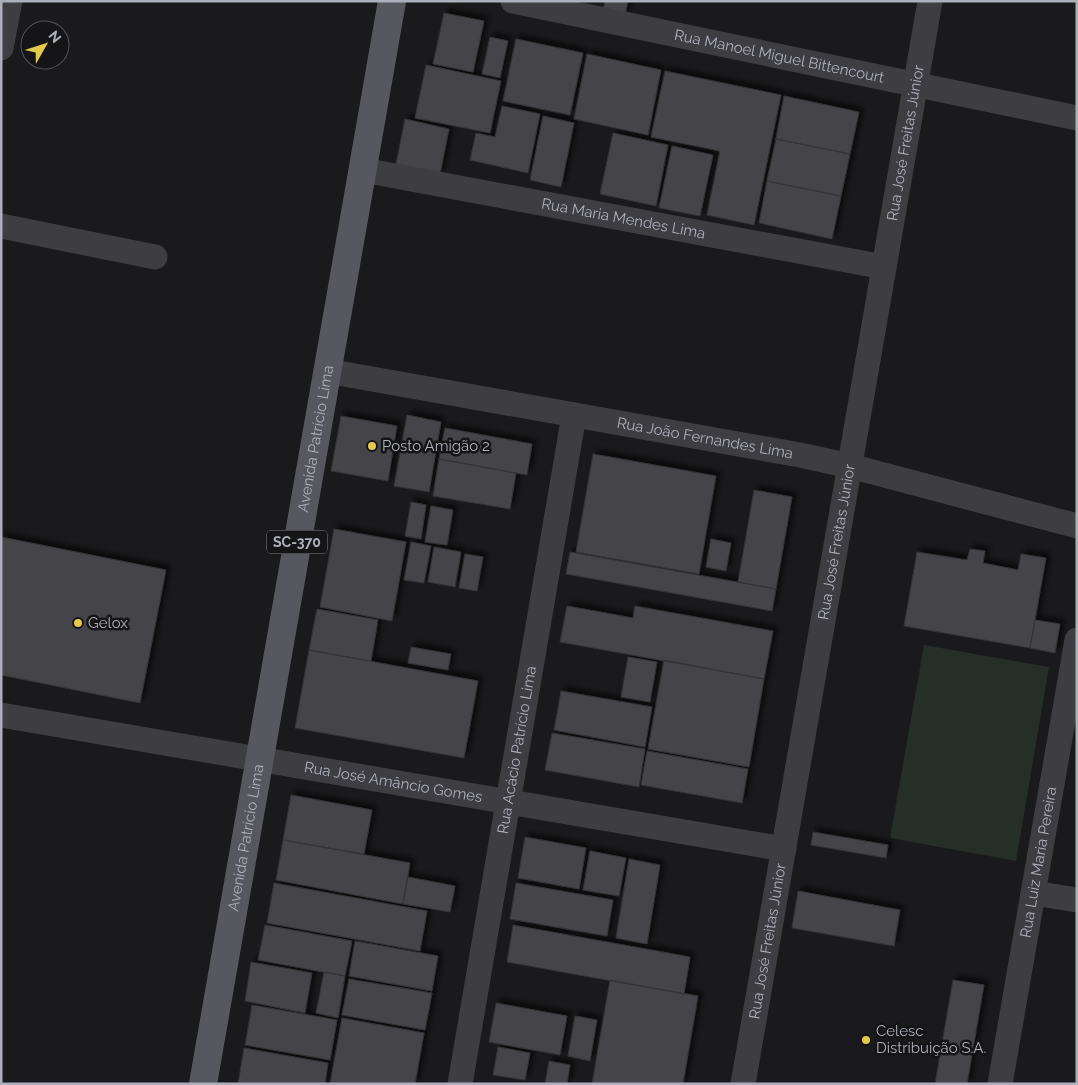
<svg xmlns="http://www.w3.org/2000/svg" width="1078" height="1085" font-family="Raleway,sans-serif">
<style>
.green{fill:#262e28}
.building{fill:#444449;stroke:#353437;filter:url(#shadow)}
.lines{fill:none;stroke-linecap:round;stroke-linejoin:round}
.minor{stroke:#3d3d42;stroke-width:25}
.major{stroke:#57585f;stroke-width:28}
.poi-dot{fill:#e3ca4a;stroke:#151517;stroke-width:2}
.labels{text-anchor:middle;stroke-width:5;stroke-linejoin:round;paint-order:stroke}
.shield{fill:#151517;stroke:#7f8189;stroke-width:1}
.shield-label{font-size:14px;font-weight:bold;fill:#adafba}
.street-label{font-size:15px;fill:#adafba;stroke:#151517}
.poi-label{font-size:15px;fill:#adafba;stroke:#151517;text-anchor:start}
</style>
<defs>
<filter id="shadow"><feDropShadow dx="4.5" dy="-4.5" stdDeviation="2.5" flood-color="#0009"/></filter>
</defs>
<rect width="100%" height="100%" fill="#1a1a1c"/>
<path class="green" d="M924,645L1049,667L1016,861L890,838Z"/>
<path class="building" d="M605,1H628L625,15L603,11Z
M444,13L484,21L473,72L433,64Z
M490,37L508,41L500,78L482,74Z
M516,39L583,53L570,115L503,101Z
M587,54L661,70L648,135L574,119Z
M426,65L501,81L490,133L415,118Z
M665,71L781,95L754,225L707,215L720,151L651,137Z
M784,96L859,112L850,154L776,139Z
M502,106L540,114L528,173L470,160L476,133L495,137Z
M543,116L574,123L561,187L530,180Z
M405,119L449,129L440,174L396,164Z
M613,133L668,145L656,206L600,194Z
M776,139L850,154L841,196L767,181Z
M672,146L713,155L700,216L659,208Z
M767,181L841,196L832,239L759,223Z
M407,415L441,422L429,492L394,486Z
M341,416L397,426L388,481L331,471Z
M445,428L532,444L527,475L439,459Z
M593,454L716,476L699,574L576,552Z
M439,459L516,473L510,509L433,496Z
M754,490L792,497L776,589L738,582Z
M411,502L426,505L421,539L405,536Z
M431,506L453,510L447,545L425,542Z
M334,529L406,542L392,621L320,607Z
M1,537L166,570L140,703L1,675Z
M711,539L731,543L726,571L706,567Z
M411,542L431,546L424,583L404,580Z
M434,547L461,552L455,587L428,582Z
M970,549L985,551L983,563L1018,570L1021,554L1046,558L1030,648L904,626L917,552L967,560Z
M570,552L776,589L772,611L566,574Z
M465,554L483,557L477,591L459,588Z
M567,606L633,618L635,606L773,631L764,679L560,642Z
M317,609L378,620L371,661L309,650Z
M1035,620L1060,624L1055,653L1030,648Z
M411,647L451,654L448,670L408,663Z
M309,650L478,681L464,758L295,728Z
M628,657L657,662L650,702L621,697Z
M664,660L764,679L749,767L648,749Z
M561,691L652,707L645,747L554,730Z
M552,733L645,749L639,787L545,770Z
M647,751L748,769L742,803L641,785Z
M291,795L372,810L364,854L283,840Z
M813,832L888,845L886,858L811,845Z
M525,837L586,848L579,889L518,878Z
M283,840L410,863L403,904L276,880Z
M590,851L626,858L619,896L583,890Z
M629,859L660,865L647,944L616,938Z
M408,877L455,886L450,912L403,904Z
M274,883L427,911L420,951L267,923Z
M516,883L613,900L607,936L510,919Z
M798,891L900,910L894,946L792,928Z
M265,925L352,941L345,976L258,960Z
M513,925L690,957L684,994L507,962Z
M355,941L438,956L432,991L349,976Z
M251,962L312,973L305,1013L245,1001Z
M324,972L345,976L338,1018L316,1013Z
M349,979L432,993L425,1030L342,1015Z
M610,980L698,996L683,1084H592Z
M953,980L984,985L967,1084H935Z
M496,1003L567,1016L560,1055L489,1042Z
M252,1005L337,1020L330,1060L245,1045Z
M575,1016L597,1020L590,1061L568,1056Z
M342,1018L424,1033L415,1084H330Z
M498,1047L530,1053L525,1080L493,1075Z
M244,1048L328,1063L325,1084H238Z
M549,1061L570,1065L567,1084H545Z"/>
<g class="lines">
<g class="minor">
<path id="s1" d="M513,1L1077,118"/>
<path d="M1,48L10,1"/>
<path id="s2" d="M363,170L884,267"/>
<path d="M1,226L155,257"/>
<path id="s3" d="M327,371L800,455L850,466L1077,526"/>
<path id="s4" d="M1,715L784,849"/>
<path d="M1033,893L1077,900"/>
<path id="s5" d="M460,1084L574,415"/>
<path id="s6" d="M743,1084L930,1"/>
<path id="s7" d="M1000,1084L1077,640"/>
</g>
<path class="major" id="s8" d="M203,1084L392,1"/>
</g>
<g class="poi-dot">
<circle cx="372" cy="446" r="5"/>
<circle cx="78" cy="623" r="5"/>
<circle cx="866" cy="1040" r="5"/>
</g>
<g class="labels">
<rect class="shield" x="267" y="530.5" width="60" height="23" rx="4"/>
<g class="shield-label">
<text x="297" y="547">SC-370</text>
</g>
<g class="street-label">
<text dy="5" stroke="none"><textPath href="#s1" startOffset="272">Rua Manoel Miguel Bittencourt</textPath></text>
<text dy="5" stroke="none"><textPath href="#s6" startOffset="955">Rua José Freitas Júnior</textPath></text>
<text dy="5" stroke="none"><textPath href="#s2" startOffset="265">Rua Maria Mendes Lima</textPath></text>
<text dy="5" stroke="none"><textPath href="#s3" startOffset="384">Rua João Fernandes Lima</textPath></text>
<text dy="5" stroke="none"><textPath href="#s8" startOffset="655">Avenida Patrício Lima</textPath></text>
<text dy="5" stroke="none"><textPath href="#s6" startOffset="550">Rua José Freitas Júnior</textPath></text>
<text dy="5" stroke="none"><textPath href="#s5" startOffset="339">Rua Acácio Patrício Lima</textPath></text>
<text dy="5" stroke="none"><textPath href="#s4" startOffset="398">Rua José Amâncio Gomes</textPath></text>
<text dy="5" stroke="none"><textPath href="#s8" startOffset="250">Avenida Patrício Lima</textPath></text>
<text dy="5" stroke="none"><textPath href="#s7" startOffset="225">Rua Luiz Maria Pereira</textPath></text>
<text dy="5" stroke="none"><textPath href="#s6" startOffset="145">Rua José Freitas Júnior</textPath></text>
</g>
<g class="poi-label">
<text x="382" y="451">Posto Amigão 2</text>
<text x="88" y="628">Gelox</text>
<text x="876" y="1036">Celesc<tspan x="876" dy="17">Distribuição S.A.</tspan></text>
</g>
</g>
<rect width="1078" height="1085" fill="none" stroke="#adafba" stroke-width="5"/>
<g transform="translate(45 45) rotate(51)"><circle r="24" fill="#151517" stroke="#525358"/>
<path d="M0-4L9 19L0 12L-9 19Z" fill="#e3ca4a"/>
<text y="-8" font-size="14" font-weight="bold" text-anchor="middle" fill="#adafba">N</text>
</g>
</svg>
